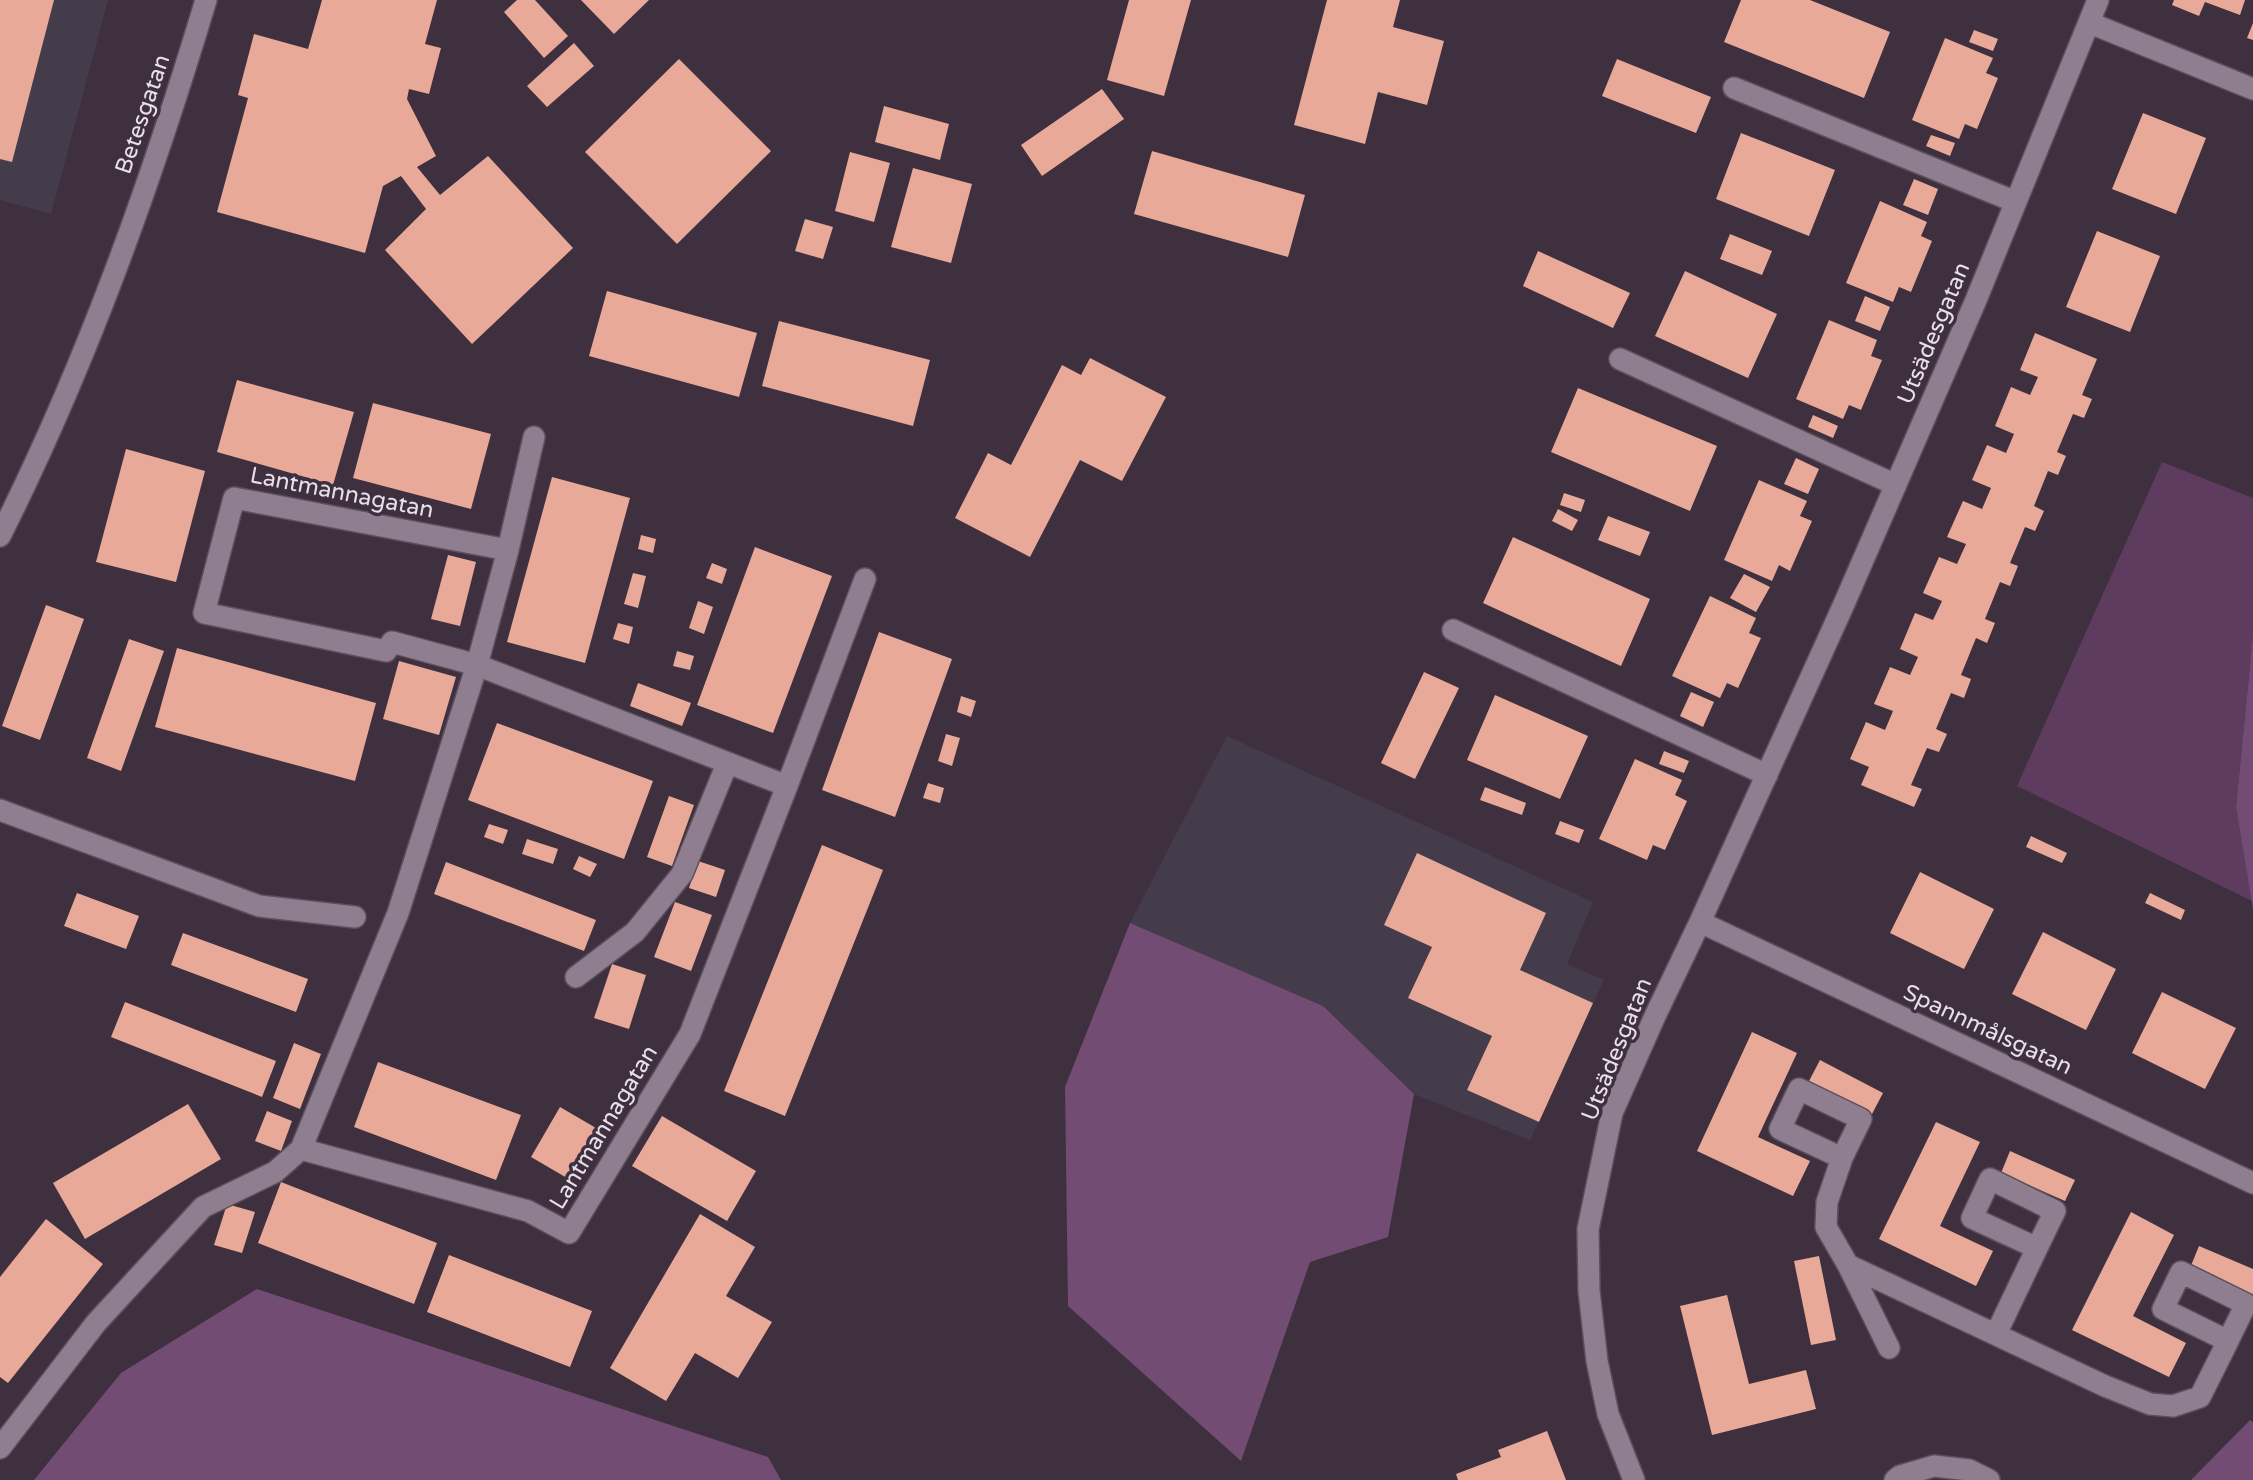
<svg xmlns="http://www.w3.org/2000/svg" width="2253" height="1480" font-family="'Varela Round',sans-serif">
<style>
.education{fill:#453c4b}
.green{fill:#5e3c5f}
.forest{fill:#734c74}
.building{fill:#e8a998}
.lines{fill:none;stroke-linecap:round;stroke-linejoin:round}
.street-casing{stroke:#5c4f5c;stroke-width:24}
.street{stroke:#8f7e8f;stroke-width:21}
.labels{text-anchor:middle;stroke-width:7;stroke-linejoin:round;paint-order:stroke}
.street-label{font-size:23px;fill:#e8dfe8;stroke:#3e303e}
</style>
<rect width="100%" height="100%" fill="#3e303e"/>
<path class="education" d="M0,0H108L51,214L0,200Z
M1227,736L1593,902L1567,964L1604,980L1530,1140L1414,1094L1323,1006L1130,923Z"/>
<path class="green" d="M2162,462L2253,498V635L2236,807L2252,901L2017,786Z"/>
<path class="forest" d="M2253,635V909L2236,807Z
M1130,923L1323,1006L1414,1094L1388,1237L1310,1262L1241,1461L1068,1306L1065,1087Z
M257,1289L768,1457L781,1480H34L121,1373Z
M2250,1420L2253,1422V1480H2191Z"/>
<path class="building" d="M0,0H54L12,162L0,159Z
M322,0H437L425,44L441,48L429,94L409,89L407,99L436,156L417,167L440,195L488,156L573,248L472,344L385,250L426,209L401,176L383,186L365,253L217,212L248,98L238,95L254,34L308,49Z
M517,0H535L568,36L544,58L504,12Z
M581,0H649L614,34Z
M1129,0H1191L1164,96L1107,80Z
M1327,0H1400L1393,27L1444,41L1427,105L1378,92L1365,144L1294,125Z
M1741,0H1810L1890,32L1864,98L1724,42Z
M2174,0H2245L2240,15L2205,2L2199,16L2172,5Z
M2253,23V40L2247,38Z
M1974,30L1998,39L1993,51L1969,42Z
M1945,38L1993,58L1986,73L1998,78L1977,129L1965,124L1959,139L1912,120Z
M574,43L594,66L547,107L527,86Z
M679,59L771,151L677,244L585,152Z
M1617,59L1711,97L1696,133L1602,96Z
M1102,89L1124,119L1042,176L1021,145Z
M884,106L949,124L940,160L875,142Z
M2143,113L2206,138L2176,214L2112,189Z
M1741,133L1835,170L1809,236L1716,199Z
M1931,135L1955,143L1950,156L1926,146Z
M1152,151L1305,195L1288,257L1134,214Z
M850,152L890,163L874,222L835,211Z
M913,168L972,184L951,263L891,247Z
M1914,179L1938,189L1928,215L1903,205Z
M1880,201L1927,222L1921,236L1932,241L1911,292L1899,287L1893,302L1846,283Z
M805,219L833,227L823,259L795,251Z
M2097,231L2160,256L2130,332L2066,307Z
M1730,234L1772,251L1762,275L1720,259Z
M1538,251L1630,293L1613,328L1523,286Z
M1685,271L1777,314L1748,378L1655,336Z
M607,291L757,333L739,397L589,356Z
M1865,296L1890,307L1880,331L1855,321Z
M1829,320L1877,340L1871,356L1882,360L1861,410L1849,405L1843,419L1796,399Z
M779,321L930,360L913,426L762,386Z
M2035,333L2097,359L2082,395L2092,399L2084,418L2073,414L2057,452L2066,456L2058,475L2048,471L2034,506L2044,511L2035,531L2025,527L2010,563L2018,566L2010,586L2000,582L1985,619L1995,623L1987,643L1976,638L1961,675L1971,679L1964,698L1951,693L1936,729L1947,734L1939,752L1927,748L1911,785L1922,789L1914,807L1861,785L1869,767L1850,759L1866,722L1885,730L1893,711L1874,704L1890,667L1910,675L1918,657L1900,649L1915,613L1933,620L1942,601L1923,593L1939,557L1957,564L1966,544L1947,537L1963,501L1982,509L1991,488L1972,480L1987,445L2006,453L2014,434L1995,426L2011,387L2030,395L2038,377L2020,370Z
M1090,358L1166,397L1122,481L1080,460L1030,557L955,518L988,453L1011,465L1062,365L1081,375Z
M237,380L354,412L333,485L217,452Z
M1578,388L1717,446L1690,511L1551,452Z
M373,403L491,434L471,509L353,478Z
M1813,415L1838,426L1833,438L1808,427Z
M126,449L205,471L176,582L96,562Z
M1796,458L1819,469L1808,494L1784,484Z
M552,477L630,498L585,663L507,642Z
M1759,480L1807,501L1800,516L1812,521L1790,571L1779,565L1772,581L1724,560Z
M1564,493L1585,500L1581,512L1560,505Z
M1558,509L1578,520L1572,531L1552,521Z
M1608,516L1650,532L1640,556L1598,540Z
M641,535L656,539L653,553L638,549Z
M1513,537L1650,599L1621,666L1483,603Z
M755,547L832,576L773,733L697,705Z
M448,555L476,562L460,626L431,619Z
M712,563L727,569L722,584L706,578Z
M633,573L646,576L638,608L624,604Z
M1744,574L1770,587L1756,612L1730,598Z
M1710,596L1756,618L1749,633L1761,638L1738,688L1727,683L1720,698L1672,676Z
M698,601L713,607L704,634L689,628Z
M46,605L84,619L40,740L2,726Z
M618,623L633,627L629,644L613,639Z
M879,632L952,659L895,817L822,790Z
M129,639L164,651L121,771L87,758Z
M177,648L376,703L355,781L155,727Z
M677,651L694,656L690,670L673,666Z
M399,661L456,677L439,735L383,719Z
M1424,672L1459,688L1415,779L1381,763Z
M638,683L691,703L682,726L630,706Z
M1691,692L1714,702L1703,727L1680,716Z
M1495,695L1588,736L1560,799L1467,760Z
M961,696L976,701L971,717L957,712Z
M497,723L653,781L624,859L468,800Z
M946,734L960,738L952,766L938,761Z
M1664,751L1689,761L1684,773L1659,764Z
M1635,759L1682,780L1675,795L1687,801L1665,850L1653,845L1647,860L1599,839Z
M928,783L944,788L940,803L923,798Z
M1485,787L1526,803L1522,815L1480,800Z
M669,796L694,805L672,866L647,857Z
M1560,821L1584,830L1579,843L1555,834Z
M489,824L508,830L503,844L484,837Z
M2031,836L2067,853L2062,863L2026,847Z
M527,839L558,849L553,864L522,854Z
M822,845L883,870L785,1116L724,1091Z
M1417,853L1546,913L1520,970L1593,1003L1539,1122L1467,1090L1492,1036L1408,998L1432,947L1384,925Z
M579,856L597,864L590,877L573,869Z
M698,861L725,870L716,897L689,888Z
M446,862L596,920L584,951L434,894Z
M1920,872L1994,909L1964,969L1890,933Z
M77,893L139,916L126,949L64,926Z
M2150,893L2185,910L2181,920L2145,903Z
M675,902L712,915L691,971L654,957Z
M2043,932L2116,969L2086,1030L2012,994Z
M183,933L308,979L296,1012L171,965Z
M612,964L646,975L629,1029L594,1018Z
M2162,992L2236,1028L2205,1089L2132,1053Z
M125,1002L276,1061L262,1097L111,1037Z
M1752,1032L1797,1053L1758,1137L1810,1161L1793,1196L1697,1151Z
M294,1043L321,1054L300,1109L273,1098Z
M1820,1060L1883,1093L1872,1114L1809,1081Z
M378,1062L521,1115L496,1180L354,1127Z
M188,1104L221,1159L85,1239L53,1183Z
M560,1107L608,1135L579,1185L531,1157Z
M267,1111L292,1121L281,1151L255,1141Z
M662,1116L756,1171L727,1221L632,1166Z
M1936,1122L1980,1142L1940,1226L1993,1251L1976,1286L1879,1239Z
M2010,1151L2075,1180L2065,1201L2001,1173Z
M281,1182L437,1243L414,1304L258,1243Z
M227,1204L255,1212L242,1253L214,1245Z
M2131,1212L2174,1235L2133,1316L2186,1343L2169,1377L2072,1330Z
M700,1214L755,1247L726,1296L772,1322L738,1378L695,1353L666,1401L610,1368Z
M46,1219L103,1264L8,1383L0,1377V1277Z
M2199,1246L2253,1269V1295L2190,1268Z
M449,1255L592,1311L570,1367L427,1312Z
M1819,1256L1836,1340L1811,1345L1794,1261Z
M1727,1295L1749,1384L1806,1370L1816,1409L1712,1435L1680,1306Z
M1547,1431L1566,1480H1458L1456,1474L1501,1457L1498,1450Z"/>
<g class="lines">
<g class="street-casing">
<path id="street" d="M2090,23L2253,89
M1734,88L2016,202
M1620,359L1896,485
M0,536C86,365 151,183 206,0
M508,550L234,498L204,613L386,651L392,642L477,665L787,786
M1453,630L1767,775
M0,810L259,906L355,917
M1700,922L2253,1183
M576,977L635,932L682,874L727,764
M1799,1089L1861,1119L1842,1158L1780,1129Z
M301,1149L528,1211L569,1233L690,1034L787,786L865,579
M1842,1158L1827,1202L1826,1227L1848,1265L1889,1348
M1990,1179L2055,1211L2037,1248L1972,1218Z
M1848,1265L2105,1386L2150,1404L2173,1406L2200,1397L2228,1341
M2181,1272L2246,1304L2228,1341L2163,1309Z
M1996,1334L2037,1248
M0,1448L96,1323L203,1207L275,1172L301,1149L398,913L477,665L508,550L534,437
M1634,1480L1608,1414L1597,1361L1589,1291L1588,1229L1612,1113L1655,1016L1700,922L1844,604L1976,300L2098,0
M1895,1480L1900,1476L1934,1466L1969,1470L1989,1480"/>
</g>
<use href="#street" class="street"/>
</g>
<g class="labels">
<g class="street-label">
<text transform="translate(142 114) rotate(-71)" y="8">Betesgatan</text>
<text transform="translate(1933 333) rotate(-67)" y="8">Utsädesgatan</text>
<text transform="translate(342 492) rotate(11)" y="8">Lantmannagatan</text>
<text transform="translate(1988 1029) rotate(25)" y="8">Spannmålsgatan</text>
<text transform="translate(1616 1049) rotate(-68)" y="8">Utsädesgatan</text>
<text transform="translate(603 1127) rotate(-59)" y="8">Lantmannagatan</text>
</g>
</g>
</svg>
